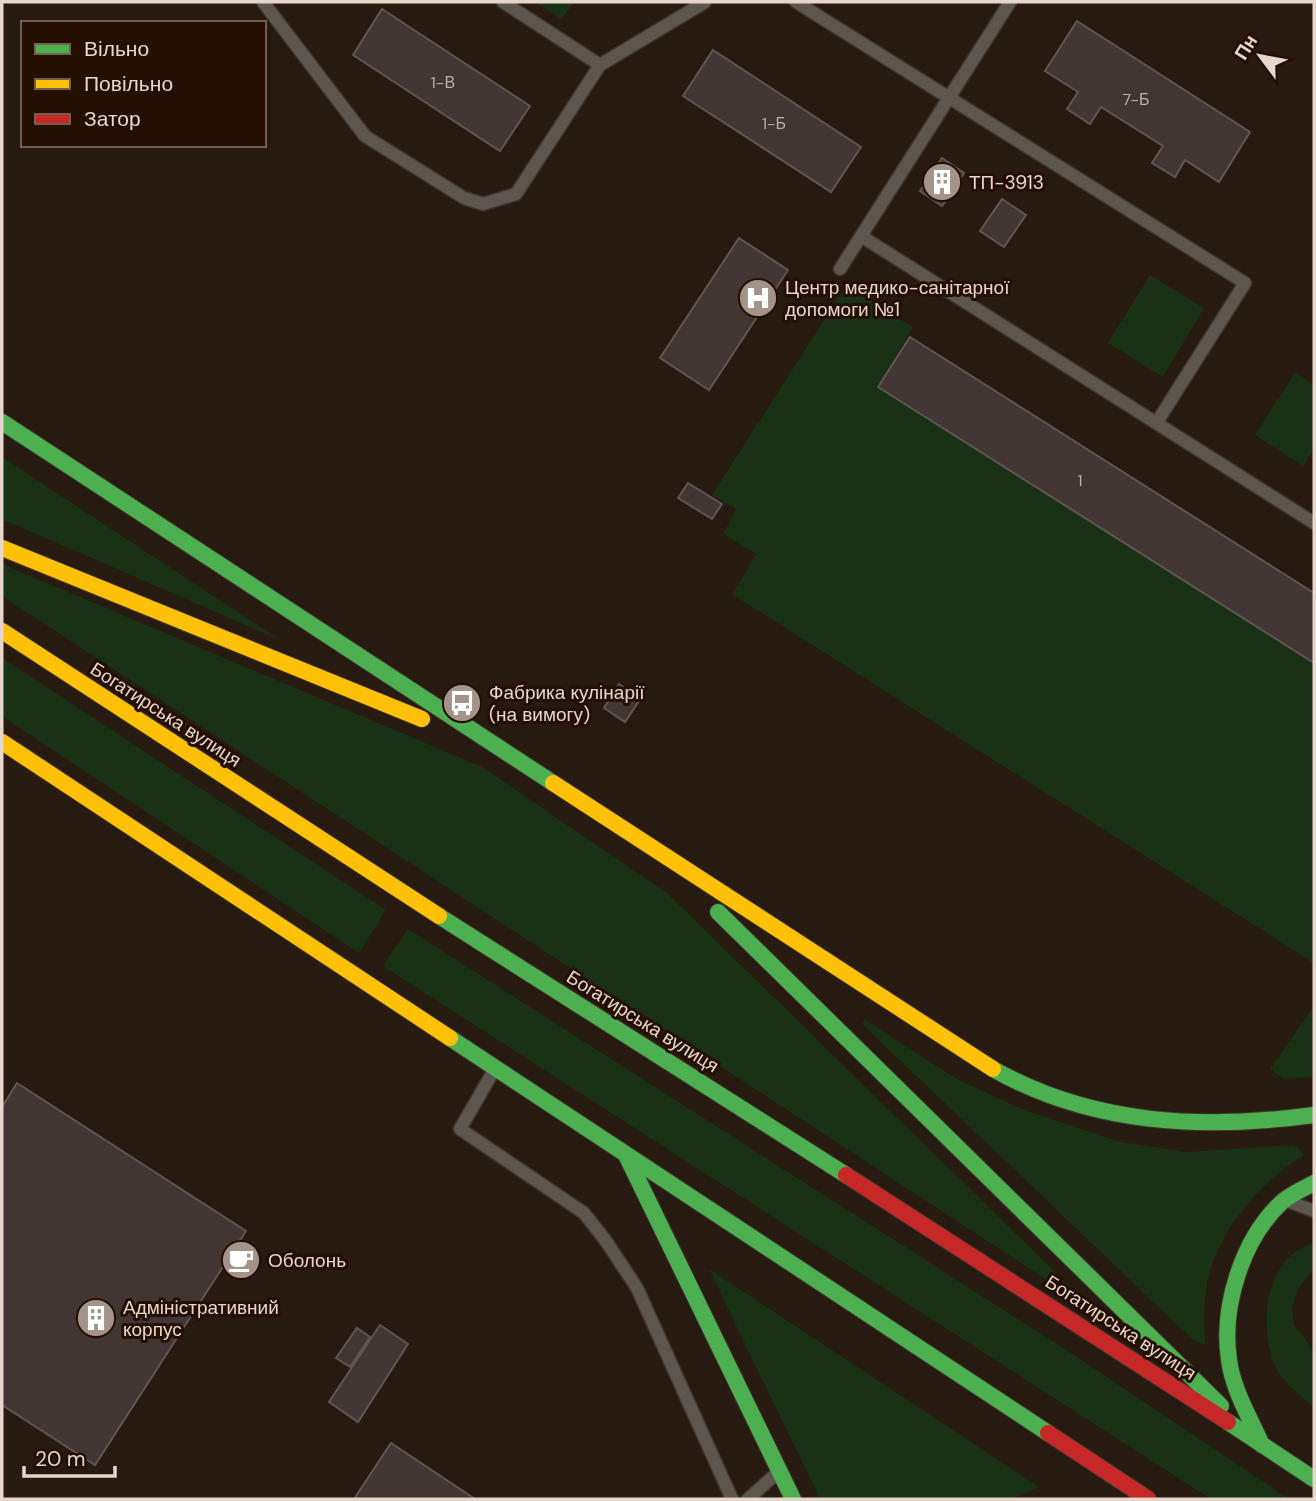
<svg xmlns="http://www.w3.org/2000/svg" width="1316" height="1501" font-family="'DM Sans',sans-serif">
<style>
.green{fill:#193215}
.building{fill:#413634;stroke:#615554;stroke-width:2}
.lines{fill:none;stroke-linecap:round;stroke-linejoin:round}
.lane-casing{stroke:#40352d;stroke-width:15}
.fast-casing{stroke:#40352d;stroke-width:18}
.slow-casing{stroke:#40352d;stroke-width:18}
.jam-casing{stroke:#40352d;stroke-width:18}
.lane{stroke:#5d564f;stroke-width:12}
.fast{stroke:#4caf50;stroke-width:16}
.slow{stroke:#ffc107;stroke-width:16}
.jam{stroke:#c62828;stroke-width:16}
.labels{text-anchor:middle;stroke-width:6;stroke-linejoin:round;paint-order:stroke}
.number-label{font-size:16px;fill:#bdaea6}
.poi-label{font-size:19px;fill:#e6d6cc;stroke:#250f02;text-anchor:start}
.street-label{font-size:19px;fill:#e6d6cc;stroke:#250f02}
</style>
<rect width="100%" height="100%" fill="#271a11"/>
<path class="green" d="M535,2H574L562,19Z
M1150,275L1204,308L1163,377L1108,343Z
M846,286L913,327L878,388L1314,663V963L732,594L757,554L723,534L736,509L712,495Z
M1295,373L1314,385V449L1303,466L1255,435Z
M2,457L280,640L2,519Z
M2,564L482,767L667,893L1096,1312L2,596Z
M2,658L386,910L359,953L2,716Z
M408,929L1074,1355L1289,1499H1211L383,966Z
M1314,1006V1077L1284,1079L1270,1069Z
M865,1020L957,1079L1019,1108L1121,1142L1185,1152L1294,1145L1304,1155C1263,1180 1221,1227 1209,1275C1203,1297 1204,1323 1205,1345L1193,1340L862,1024Z
M1314,1243V1268L1298,1289L1292,1309L1294,1324L1314,1352V1407C1301,1396 1280,1380 1274,1363C1258,1322 1266,1256 1314,1243Z
M709,1269L1039,1487L1011,1499H820Z"/>
<path class="building" d="M382,9L530,106L500,151L353,55Z
M1077,21L1250,132L1219,182L1185,160L1175,177L1152,163L1163,146L1101,107L1090,124L1067,109L1078,92L1045,71Z
M713,50L861,147L831,192L683,96Z
M942,158L964,173L942,206L920,191Z
M1002,199L1026,215L1004,247L980,231Z
M739,238L788,270L709,390L660,358Z
M910,337L1314,593V663L878,387Z
M688,483L722,504L712,519L678,498Z
M619,684L641,698L625,722L604,708Z
M17,1083L246,1231L95,1465L2,1405V1107Z
M380,1325L408,1344L358,1422L329,1402Z
M357,1328L370,1337L350,1367L336,1358Z
M391,1443L475,1499H354Z"/>
<g class="lines">
<g class="lane-casing">
<path id="lane" d="M263,2L365,136L464,198L483,204L516,194L600,65L705,2
M503,2L600,65
M796,2L1245,283L1157,422
M861,236L1314,523
M840,269L1010,2
M493,1072L460,1129L584,1213L606,1241L637,1288L732,1499
M1290,1202L1314,1211
M748,1499L776,1474"/>
</g>
<g class="fast-casing">
<path id="fast" d="M2,422L553,783
M718,912L1221,1406
M439,916L846,1175
M450,1038L1048,1433
M993,1069C1092,1125 1203,1130 1314,1115
M627,1157L793,1499
M1228,1422L1314,1479
M1262,1445C1250,1418 1233,1390 1229,1360C1221,1307 1242,1239 1282,1202C1291,1194 1303,1189 1314,1183"/>
</g>
<g class="slow-casing">
<path id="slow" d="M2,548L422,719
M2,631L439,916
M2,742L450,1038
M553,783L993,1069"/>
</g>
<g class="jam-casing">
<path id="jam" d="M846,1175L1228,1422
M1048,1433L1148,1499"/>
</g>
<use href="#lane" class="lane"/>
<use href="#fast" class="fast"/>
<use href="#slow" class="slow"/>
<use href="#jam" class="jam"/>
</g>
<defs>
<g id="building-disc" transform="scale(2.0125)"><circle r="9.5" fill="#a3948b" stroke="#250f02"/><path d="M-4-6H4V6H1V3H-1V6H-4ZM-2.5-4.3h1.7v1.8h-1.7ZM.8-4.3h1.7v1.8H.8ZM-2.5-1h1.7V.8h-1.7ZM.8-1h1.7V.8H.8Z" fill="#fff"/></g>
<g id="hospital-disc" transform="scale(2.0125)"><circle r="9.5" fill="#a3948b" stroke="#250f02"/><path d="M-5-5h3v3.5h4V-5h3V5h-3V1.5h-4V5h-3Z" fill="#fff"/></g>
<g id="bus-disc" transform="scale(2.0125)"><circle r="9.5" fill="#a3948b" stroke="#250f02"/><path d="M-5-6H5V4H4V6H2V4H-2V6H-4V4H-5ZM-3.5-4V0h7V-4ZM-3.5 1.2v1.5H-2V1.2ZM2 1.2v1.5H3.5V1.2Z" fill="#fff"/></g>
<g id="cafe-disc" transform="scale(2.0125)"><circle r="9.5" fill="#a3948b" stroke="#250f02"/><path d="M-5.5-4.5H6V0H3Q3 3.5 0 3.5H-2.5Q-5.5 3.5-5.5 0ZM3-3.2v2h1.7v-2ZM-6 4.5H4V6H-6Z" fill="#fff"/></g>
</defs>
<g fill-rule="evenodd">
<use href="#building-disc" x="942" y="182"/>
<use href="#hospital-disc" x="758" y="298"/>
<use href="#bus-disc" x="462" y="703"/>
<use href="#cafe-disc" x="241" y="1260"/>
<use href="#building-disc" x="96" y="1318"/>
</g>
<g class="labels">
<g class="number-label">
<text x="443" y="88">1-В</text>
<text x="1136" y="105">7-Б</text>
<text x="774" y="129">1-Б</text>
<text x="1080" y="486">1</text>
</g>
<g class="poi-label">
<text x="969" y="189">ТП-3913</text>
<text x="785" y="294">Центр медико-санітарної<tspan x="785" dy="22">допомоги №1</tspan></text>
<text x="489" y="699">Фабрика кулінарії<tspan x="489" dy="22">(на вимогу)</tspan></text>
<text x="268" y="1267">Оболонь</text>
<text x="123" y="1314">Адміністративний<tspan x="123" dy="22">корпус</tspan></text>
</g>
<g class="street-label">
<text transform="translate(166 714) rotate(33)" y="7">Богатирська вулиця</text>
<text transform="translate(643 1021) rotate(32)" y="7">Богатирська вулиця</text>
<text transform="translate(1121 1327) rotate(33)" y="7">Богатирська вулиця</text>
</g>
</g>
<rect width="1316" height="1501" fill="none" stroke="#e6d6cc" stroke-width="7"/>
<rect x="21" y="21" width="245" height="126" fill="#250f02" stroke="#725f53" stroke-width="2"/>
<rect x="35" y="44" width="35" height="10" fill="#4caf50" stroke="#725f53" stroke-width="2"/>
<text x="84" y="56" font-size="21" fill="#e6d6cc">Вільно</text>
<rect x="35" y="79" width="35" height="10" fill="#ffc107" stroke="#725f53" stroke-width="2"/>
<text x="84" y="91" font-size="21" fill="#e6d6cc">Повільно</text>
<rect x="35" y="114" width="35" height="10" fill="#c62828" stroke="#725f53" stroke-width="2"/>
<text x="84" y="126" font-size="21" fill="#e6d6cc">Затор</text>
<g transform="translate(1260 56) rotate(302)" stroke="#250f02" stroke-width="5" paint-order="stroke">
<path d="M0-5L12 26L0 18L-12 26Z" fill="#e6d6cc"/>
<text y="-10" font-size="19" font-weight="bold" text-anchor="middle" fill="#e6d6cc">Пн</text>
</g>
<path d="M24 1466v10h91v-10" fill="none" stroke="#e6d6cc" stroke-width="3.5"/>
<text x="35" y="1466" font-size="21" fill="#e6d6cc" stroke="#250f02" stroke-width="5" paint-order="stroke">20 m</text>
</svg>
